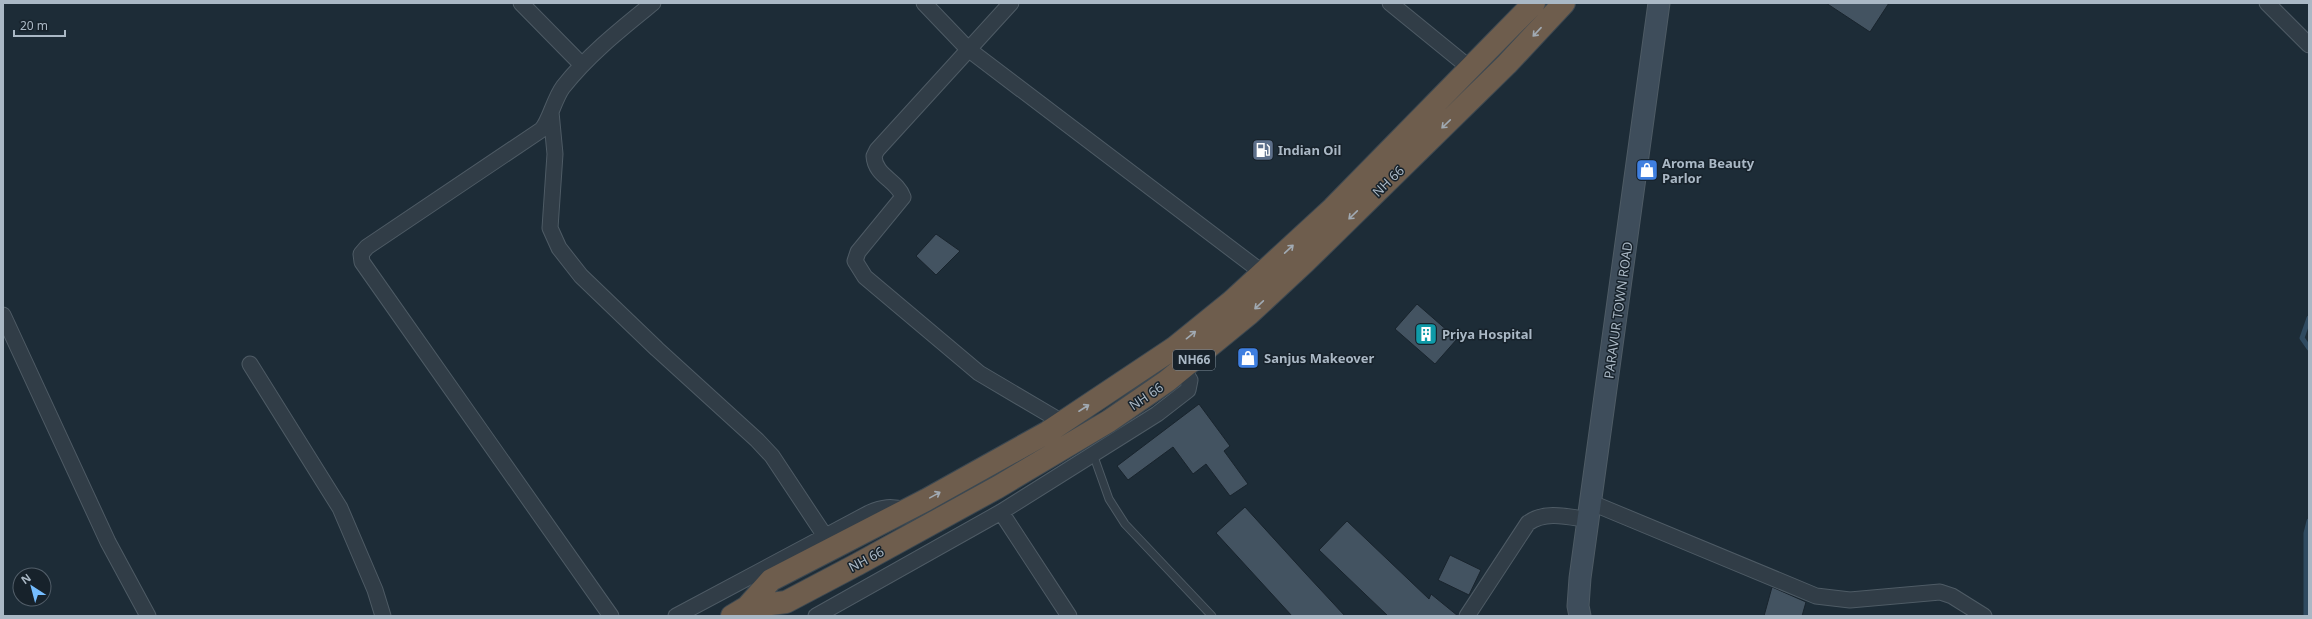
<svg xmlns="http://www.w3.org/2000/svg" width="2312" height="619" font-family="'Noto Sans',sans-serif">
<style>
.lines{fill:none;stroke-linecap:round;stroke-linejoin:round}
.stream{stroke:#2f4a60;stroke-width:5}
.building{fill:#435361;stroke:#19242d}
.lane-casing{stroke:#4e5b65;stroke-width:9}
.street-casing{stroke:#4e5b65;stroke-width:17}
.secondary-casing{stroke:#4e5b65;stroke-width:23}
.highway-casing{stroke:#3c4851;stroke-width:24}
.lane{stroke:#313d47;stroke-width:7}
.street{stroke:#313d47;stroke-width:15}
.secondary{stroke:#3e4d5b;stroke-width:21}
.highway{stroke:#6e5d4d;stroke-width:22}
.oneway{stroke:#a1aab3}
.labels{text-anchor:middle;stroke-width:3;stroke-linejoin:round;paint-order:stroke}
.shield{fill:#17222b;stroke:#7e8b97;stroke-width:1}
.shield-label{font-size:12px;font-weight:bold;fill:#aab8c5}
.poi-label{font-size:13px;font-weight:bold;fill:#aab8c5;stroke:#17222b;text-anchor:start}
.street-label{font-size:13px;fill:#aab8c5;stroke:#17222b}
</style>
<rect width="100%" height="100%" fill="#1d2c37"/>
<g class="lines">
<path class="stream" d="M2309,318L2302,338L2309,348
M2306,616V533L2309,521"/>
</g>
<path class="building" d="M1826,3H1889L1870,32Z
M936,234L960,251L936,275L916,256Z
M1417,304L1457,339L1435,364L1395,329Z
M1199,404L1230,446L1224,451L1248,484L1230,496L1206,464L1193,474L1173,447L1128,480L1117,466Z
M1245,507L1306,574L1345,616H1292L1216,533Z
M1347,521L1429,599L1431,594L1458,616H1388L1319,550Z
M1450,555L1481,570L1469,595L1438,580Z
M1772,587L1806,602L1802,616H1764Z"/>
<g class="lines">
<g class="lane-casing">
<path id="lane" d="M1093,454L1109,499L1125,524L1212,616"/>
</g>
<g class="street-casing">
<path id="street" d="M521,3L581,64
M924,3L968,49L1263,273
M1011,3L877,150L874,156C875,176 897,180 903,197L858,252L855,261L865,277L979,373L1062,422
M1390,3L1471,69
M2267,3L2309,45
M551,112L555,154L550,228L559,248L581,276L657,349L757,440L772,456L825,536
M3,315L108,542L148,616
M250,364L340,508L375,590L383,616
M1592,503L1816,596L1850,600L1940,592L1952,596L1984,616
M1001,512L1069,616
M611,616L362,262L361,254L367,247L541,130C549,123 554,99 563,87C589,54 621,29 653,3
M676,616L869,513C883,507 891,506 906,510
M816,616L1001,512L1157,414L1188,390L1190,380L1183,369
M1467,616L1528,523C1546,510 1569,517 1589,520"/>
</g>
<g class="secondary-casing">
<path id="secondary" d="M1580,616L1578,606L1580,578L1659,3"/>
</g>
<g class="highway-casing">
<path id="highway" d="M747,607L786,602L858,564L998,487L1109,421L1167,381L1249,314L1305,262L1507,64L1564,3
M732,616L747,607L771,580L926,500L1048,432L1174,348L1232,301L1333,208L1534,3"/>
</g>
<use href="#lane" class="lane"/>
<use href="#street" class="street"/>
<use href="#secondary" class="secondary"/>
<use href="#highway" class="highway"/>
</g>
<defs><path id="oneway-shaft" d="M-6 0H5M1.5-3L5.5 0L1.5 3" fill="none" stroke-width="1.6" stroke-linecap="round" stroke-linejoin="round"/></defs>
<g class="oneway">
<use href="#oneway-shaft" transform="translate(1537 32) rotate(133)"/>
<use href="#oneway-shaft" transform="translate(1446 124) rotate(136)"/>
<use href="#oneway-shaft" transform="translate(1353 215) rotate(136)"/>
<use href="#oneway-shaft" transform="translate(1289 249) rotate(-43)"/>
<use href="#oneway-shaft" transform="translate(1259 305) rotate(137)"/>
<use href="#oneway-shaft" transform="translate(1191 335) rotate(-39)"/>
<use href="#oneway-shaft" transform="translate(1084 408) rotate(-33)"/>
<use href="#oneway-shaft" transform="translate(935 495) rotate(-29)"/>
</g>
<defs>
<g id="fuel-square" transform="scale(1.15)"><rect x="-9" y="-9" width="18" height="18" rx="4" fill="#5c6f8a" stroke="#17222b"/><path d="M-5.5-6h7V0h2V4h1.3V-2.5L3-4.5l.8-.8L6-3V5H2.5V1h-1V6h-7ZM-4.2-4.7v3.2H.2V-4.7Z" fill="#fff"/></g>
<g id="shop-square" transform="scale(1.15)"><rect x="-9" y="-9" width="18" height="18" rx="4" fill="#3f7fe0" stroke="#17222b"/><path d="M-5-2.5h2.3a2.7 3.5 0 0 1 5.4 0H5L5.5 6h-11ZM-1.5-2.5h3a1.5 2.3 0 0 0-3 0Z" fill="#fff"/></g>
<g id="building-square" transform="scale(1.15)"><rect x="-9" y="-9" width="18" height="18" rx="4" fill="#0f9aa8" stroke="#17222b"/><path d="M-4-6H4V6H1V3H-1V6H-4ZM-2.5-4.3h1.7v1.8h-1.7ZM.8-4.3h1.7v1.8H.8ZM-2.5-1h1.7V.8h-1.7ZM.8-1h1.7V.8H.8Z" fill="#fff"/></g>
</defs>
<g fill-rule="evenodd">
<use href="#fuel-square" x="1263" y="150"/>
<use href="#shop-square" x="1647" y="170"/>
<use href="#building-square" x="1426" y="334"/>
<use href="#shop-square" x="1248" y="358"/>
</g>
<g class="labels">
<rect class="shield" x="1173" y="350" width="42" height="20" rx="3"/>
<g class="shield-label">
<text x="1194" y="364">NH66</text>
</g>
<g class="poi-label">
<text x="1278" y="155">Indian Oil</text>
<text x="1662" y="168">Aroma Beauty<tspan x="1662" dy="15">Parlor</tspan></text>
<text x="1442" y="339">Priya Hospital</text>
<text x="1264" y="363">Sanjus Makeover</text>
</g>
<g class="street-label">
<text transform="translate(1388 181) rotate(-44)" y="5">NH 66</text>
<text transform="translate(1618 310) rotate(-82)" y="5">PARAVUR TOWN ROAD</text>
<text transform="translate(1146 396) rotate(-34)" y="5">NH 66</text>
<text transform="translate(866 559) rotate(-28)" y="5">NH 66</text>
</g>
</g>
<rect width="2312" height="619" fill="none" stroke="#aab8c5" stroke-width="8"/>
<g transform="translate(32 587) rotate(324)"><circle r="19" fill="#17222b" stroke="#525e69"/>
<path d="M0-3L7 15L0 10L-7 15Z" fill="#75bdff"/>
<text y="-6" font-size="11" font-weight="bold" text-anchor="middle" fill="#aab8c5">N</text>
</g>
<path d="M14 30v6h51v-6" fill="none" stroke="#aab8c5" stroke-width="2"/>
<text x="20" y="30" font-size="12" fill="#aab8c5" stroke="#17222b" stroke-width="3" paint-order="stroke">20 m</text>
</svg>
